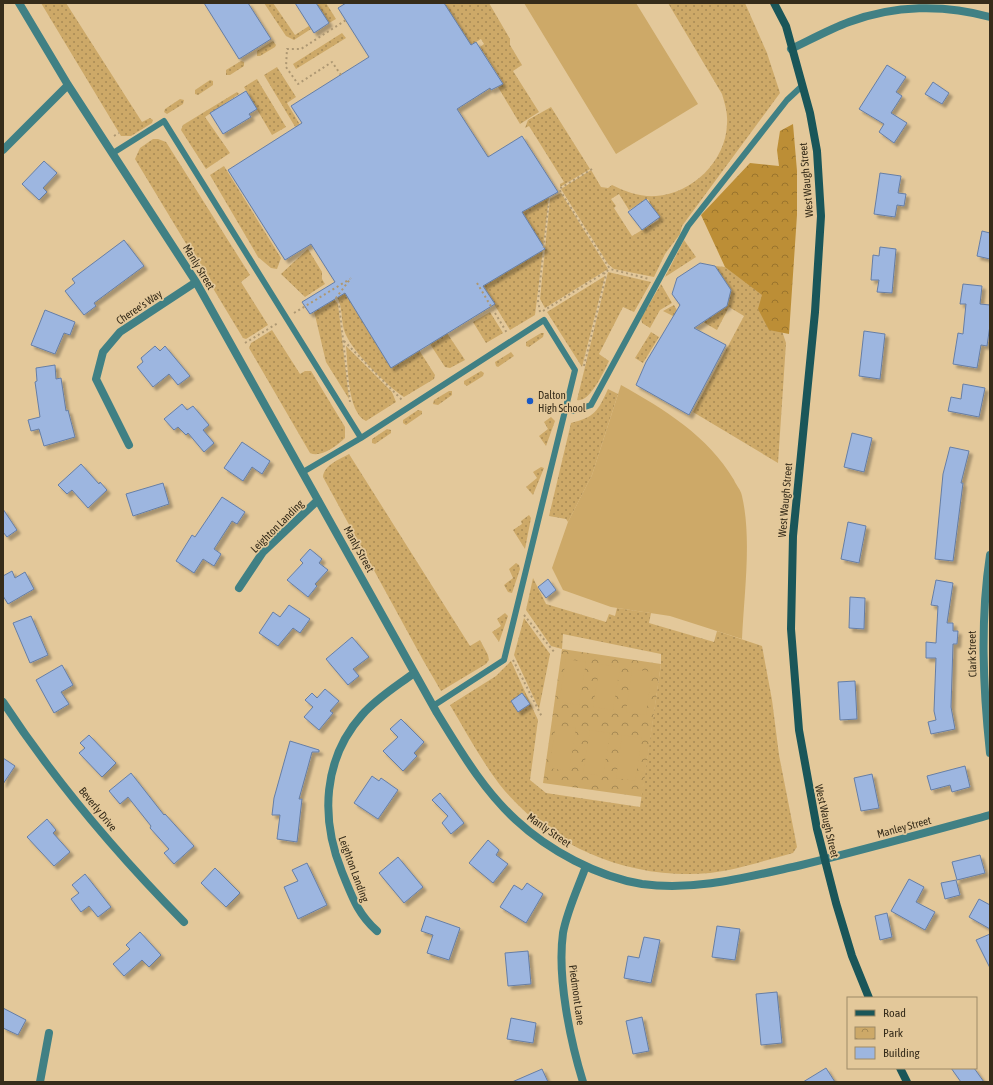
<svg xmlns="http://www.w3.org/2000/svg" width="993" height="1085" font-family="'Asap Condensed',sans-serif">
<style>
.grass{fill:url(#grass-dots);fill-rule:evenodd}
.forest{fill:url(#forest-crowns)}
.park{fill:url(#park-crowns)}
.garden{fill:#cda968}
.building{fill:#9db6e0;stroke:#667ea5;filter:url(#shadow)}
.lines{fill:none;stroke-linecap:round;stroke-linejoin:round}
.path{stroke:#ad9772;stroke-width:2;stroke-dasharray:2 3;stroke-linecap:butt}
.lane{stroke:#408084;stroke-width:6}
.street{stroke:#408084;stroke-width:8}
.secondary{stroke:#1a5659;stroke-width:8}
.poi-dot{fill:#1959c5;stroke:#e3c89a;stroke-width:1.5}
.labels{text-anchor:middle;stroke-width:3.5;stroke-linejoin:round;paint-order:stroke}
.street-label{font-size:11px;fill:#362c1a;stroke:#e3c89a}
.poi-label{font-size:11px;fill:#362c1a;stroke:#e3c89a;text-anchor:start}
</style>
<defs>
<pattern id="grass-dots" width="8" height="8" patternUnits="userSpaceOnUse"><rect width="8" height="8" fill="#cda968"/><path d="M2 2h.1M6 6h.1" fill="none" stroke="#a78a55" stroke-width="1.8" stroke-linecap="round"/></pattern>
<pattern id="forest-crowns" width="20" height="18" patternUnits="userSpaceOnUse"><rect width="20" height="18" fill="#bc8e36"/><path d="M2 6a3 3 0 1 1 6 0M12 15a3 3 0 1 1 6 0" fill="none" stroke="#9a742d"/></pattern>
<pattern id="park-crowns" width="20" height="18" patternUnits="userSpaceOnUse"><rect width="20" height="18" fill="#cda968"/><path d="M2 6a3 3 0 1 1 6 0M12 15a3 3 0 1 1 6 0" fill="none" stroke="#a78a55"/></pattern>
<filter id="shadow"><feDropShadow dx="3.5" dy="3.5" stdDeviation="1" flood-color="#0004"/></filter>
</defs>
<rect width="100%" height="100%" fill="#e3c89a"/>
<path class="grass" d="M41,3H66L142,122L150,118L153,120L152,123L131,136H121Z
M264,3H273L295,35L309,26L311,29L294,40L286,36Z
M316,3H326L336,19L329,23Z
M444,3H489L510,39V45L522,65L513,71L539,112L520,124L498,87L503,83L480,47L484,44L481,39L471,45Z
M668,3H745L767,53L780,93L682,226L680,234L665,254L654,277L614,269L608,264L561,189L591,170L601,187L608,188L612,185C626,192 640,197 656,196C692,194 726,161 727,124C728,114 725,104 722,94ZM619,194L629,210L648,199L659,220L632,236L614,208L616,206L611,199Z
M342,33L346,38L296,69L293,64Z
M273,41L276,45L275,47L260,56H257V51Z
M241,61L244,62V66L230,75H226V70Z
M277,67L296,97L287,103L305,133L300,135L264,75Z
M257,79L286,127L272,135L244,87Z
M210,80L213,81V85L198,95L195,94V90Z
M237,92L239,94L205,117L230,153L206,169L181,130L183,125Z
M180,99L184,100L183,104L167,114L164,112L165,109Z
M551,107L590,169L560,187V184L564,182L529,126L525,128L528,120Z
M153,139H158L166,142L250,275L241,282L268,325L246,339L243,338L135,159L140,148Z
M224,166L281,258L277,269L271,268L258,257L210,175Z
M561,193L608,269L545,308L540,299L550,199Z
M549,197L543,247L522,212Z
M684,240L696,257L665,277Z
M308,249L322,272V279L325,284L305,297L281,274Z
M543,250L535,315L510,330L483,286Z
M715,266L725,267L769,291L786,343L778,463L693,412L744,316L729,307L717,330L703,322L727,306L731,290Z
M608,272L651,282L634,312L623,307L599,354L609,361C604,371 590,403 577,400Z
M605,276L582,367L547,312Z
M661,284L672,303L660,310L650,328L642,323L641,318Z
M356,286L419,350L435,375L434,379L404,397C387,386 350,350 344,330C341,319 343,308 337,297Z
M334,299L338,304L349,399L326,362L314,311Z
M674,305L683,321L663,311Z
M490,312L503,333L486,343L473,322Z
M272,330L300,374L305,371H311L345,427V438C337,446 321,458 310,453L249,348L251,343Z
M651,332L659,337L643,363L635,358Z
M447,333L465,360L450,368L445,367L430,344Z
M541,333H544L543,337L529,347L526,346V342Z
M346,346L392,392L396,402L366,421C347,412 348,365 346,346Z
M511,352L514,356L498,367L496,366L495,362Z
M481,371L484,373L483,376L467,386L464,384V381Z
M608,389L618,394L592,475L568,522L566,519L549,516L571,423C595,417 598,411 608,389Z
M449,391H452V395L438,405L433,404L434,400Z
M418,410L422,411V414L406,425L403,423V420Z
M551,417L555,421L546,446L539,436L548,429L544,422Z
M387,429L391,430V433L375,444L372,443V439Z
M349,454L470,646L480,640L488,655L489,660L486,664L441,691L423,660L323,477C324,465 340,459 349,454Z
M541,467L544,468L533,495L526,487L537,478L533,472Z
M529,515L531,518L525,549L513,530L522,524L521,521Z
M516,563L519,565L520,569L512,593L508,592L504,585L513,578L509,569Z
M533,578L546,604L606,622L609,614L615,616L617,608L651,613L649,623L714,642L717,631L762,646L772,700L779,755L797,847L793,853C766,860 737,870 710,873C630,880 551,848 500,785C481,760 466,732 450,705L496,676L511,661L538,720L530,780L546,793L640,807L661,664V654L563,634L562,649L551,646L526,610Z
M505,613L508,616L499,642L492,632L501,626L497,619Z
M524,618L550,654L539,709L514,655Z"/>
<path class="forest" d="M793,124L797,171V215L789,334L769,330L758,309L762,295L725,267L701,215L750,163L779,166L777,150L780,131Z"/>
<path class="park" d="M562,649L661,664L642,797L543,783Z"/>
<path class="garden" d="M524,3H636L698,104L616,154Z
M621,385C664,409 708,436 734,480C736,485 741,490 742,496C752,539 744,594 742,639L670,616L611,607L563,590L552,568L568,522L592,475Z
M566,659L586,662L579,705L559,702Z
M600,664L620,667L613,710L593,707Z
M632,669L652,672L646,715L626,712Z
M556,725L576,728L569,771L549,768Z
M590,730L610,733L603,776L583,773Z
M622,735L642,738L635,781L616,778Z"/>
<path class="building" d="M204,3H248L271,39L239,59Z
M295,3H316L329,23L314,33Z
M346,3H444L471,45L476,42L503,84L491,90L490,88L457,109L488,157L522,136L558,192L522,212L545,249L483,286L495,304L391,368L345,293L310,314L302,302L335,282L311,244L285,260L228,170L302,123L291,106L369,57L338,8Z
M887,65L906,77L896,92L902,96L891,113L907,123L894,143L879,132L884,124L859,109Z
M933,82L949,93L942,104L925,94Z
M246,91L257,109L249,114L251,117L223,134L210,113Z
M44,161L57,173L43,188L47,192L39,200L22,184Z
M880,173L901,176L898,193L906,194L904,206L897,205L895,217L874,214Z
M646,199L660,217L642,230L628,212Z
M982,231L990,233V259L977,256Z
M124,240L144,266L94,303L96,306L84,315L65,291L75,283L72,279Z
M880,247L896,249L892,293L877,292L879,280H871L873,255L879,256Z
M700,263L715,266L731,290L727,306L694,328L726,345L689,415L636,385L646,362L680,305L672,294L677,278Z
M963,284L982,286L980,304L990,305V325L987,346L981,345L977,368L953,364L958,333L963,334L966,304H960Z
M45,310L75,322L70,335L64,333L55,354L31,345Z
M864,331L885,334L880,379L859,376Z
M155,346L160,351L165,346L190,376L178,385L169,374L153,387L137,367L143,362L141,358Z
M55,365L56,379L61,378L66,411L68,410L75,437L44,446L39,429L31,431L28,420L40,417L35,382L37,381L36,368Z
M963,384L985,388L979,417L948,411L951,397L961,399Z
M182,404L187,410L193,406L209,425L203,430L214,443L204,452L188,433L186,435L178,427L174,430L164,419Z
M852,433L872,438L864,472L844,467Z
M242,442L270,461L262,474L252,467L243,481L224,468Z
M950,447L969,451L961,483H963L953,561L935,559L943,474Z
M81,464L99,484L100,482L107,490L88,508L72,490L67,494L58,485Z
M163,483L169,504L133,516L126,494Z
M222,497L245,512L237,524L232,521L214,549L221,554L214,566L203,559L194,573L176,561L192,535L195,537Z
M3,509L17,530L7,537L3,532Z
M848,522L866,526L859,563L841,559Z
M310,549L322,559L319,563L328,570L315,584L317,586L308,597L287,580L303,563L300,560Z
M12,571L15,578L25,572L34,589L8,604L3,596V576Z
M548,579L556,590L546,598L538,587Z
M936,580L953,583L947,623H953V631H958L957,644H953L951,707L955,729L931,734L928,722L936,720L934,711L936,658H926V642L936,643L938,606L931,605Z
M850,597L865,598L864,629L849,628Z
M289,605L310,619L300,633L293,628L278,646L259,633L273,612L280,617Z
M31,616L48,655L30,663L13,623Z
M352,637L369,657L353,669L359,676L348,685L326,659Z
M62,665L73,685L61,692L69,704L54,713L36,680Z
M855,681L857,719L840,720L838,682Z
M325,689L339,701L330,711L333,713L319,730L304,717L313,707L305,700L312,693L317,698Z
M522,693L530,704L518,712L511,701Z
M401,719L424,742L414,753L417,756L403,771L383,751L398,737L390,729Z
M89,735L116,763L102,777L79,753L85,748L80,743Z
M290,741L319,750V752H312L299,799H302L297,842L277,839L280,815H272L274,798Z
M3,758L15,766L3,784Z
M965,766L970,787L952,792L950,785L931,790L927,776Z
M131,773L164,815L165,814L194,846L174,864L164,853L169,849L150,828L151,826L128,797L120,804L109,791Z
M872,774L879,808L861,811L854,778Z
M372,776L379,781L381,778L398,790L378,819L354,803Z
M440,793L464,823L451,834L442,823L448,816L432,800Z
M47,819L56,830L53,833L70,852L54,866L27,837Z
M488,840L499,850L496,855L508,864L493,883L469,863Z
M980,855L985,873L957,880L952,862Z
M398,857L423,887L404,903L379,873Z
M307,863L327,905L298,919L284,887L298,881L292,870Z
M215,868L240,893L226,907L201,883Z
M85,874L111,907L98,917L89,906L81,912L71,899L79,893L72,885Z
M909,879L924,887L916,902L935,912L925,930L891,911Z
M956,880L960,895L945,899L941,883Z
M527,883L543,894L526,923L500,907L514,885L522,890Z
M979,899L990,905V929L969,917Z
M887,913L892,937L880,940L875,916Z
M426,916L460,928L449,960L427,953L433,935L421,931Z
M717,926L740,929L735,960L712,957Z
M140,932L161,955L149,967L142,960L124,976L113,964L130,949L126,945Z
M990,934V968L976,940Z
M644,937L660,940L651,983L624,978L628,956L639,958Z
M528,951L531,984L508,986L505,953Z
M777,992L782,1043L761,1045L756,994Z
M3,1008L26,1020L18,1035L3,1028Z
M642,1017L649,1051L633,1054L626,1021Z
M511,1018L536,1023L533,1043L507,1039Z
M826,1068L835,1082H803Z
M951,1068H974L984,1082H961Z
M542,1069L548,1082H512Z"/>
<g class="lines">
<path class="path" d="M341,75L332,62L298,84L286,67L287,49H301L346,20
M114,136L119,133
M592,169L559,189L610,269L649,279
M477,283L507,333
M543,311L610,269
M540,312L538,301L549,199
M294,313L350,279
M344,341L402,400L401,401
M245,343L278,323
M584,366L606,275L604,273
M350,402L339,304L336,298L351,278
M524,615L555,653
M513,660L542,717"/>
<path class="lane" d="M113,153L164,121L361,438L303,472
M573,411L591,405L688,226L787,100L802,86
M361,438L544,320L575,370L504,660L433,706"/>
<path class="street" d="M19,3L68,85L196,282L437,713C460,750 483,790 516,820C548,850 598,877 642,884C694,891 743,878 793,867C859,851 924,833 990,815
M791,49C810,40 830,29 849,22C894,5 944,4 990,17
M3,150L68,85
M129,445L96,379L103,352L120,332L196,282
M990,555C980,621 983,687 990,753
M239,588L263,552L318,500
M3,702C55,781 118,855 184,922
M377,931C357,913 352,896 342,872C320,818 323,759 362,715C377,698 397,686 414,673
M40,1082L49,1033
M583,1082C570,1040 557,977 563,933C567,911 578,888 586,866"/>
<path class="secondary" d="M774,3L786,26L810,113L817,151L821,216L815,312L793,536L791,629L799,730L817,829L836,903L852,956L869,998
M900,1068L907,1082"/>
</g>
<circle class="poi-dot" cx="530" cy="401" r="4"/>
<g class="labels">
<g class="street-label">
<text transform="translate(806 180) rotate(-95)" y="4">West Waugh Street</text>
<text transform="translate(199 267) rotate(59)" y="4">Manly Street</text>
<text transform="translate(139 307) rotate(-34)" y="4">Cheree's Way</text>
<text transform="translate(785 500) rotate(-85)" y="4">West Waugh Street</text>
<text transform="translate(277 526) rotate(-45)" y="4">Leighton Landing</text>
<text transform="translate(359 549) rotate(61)" y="4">Manly Street</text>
<text transform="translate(972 654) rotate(-91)" y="4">Clark Street</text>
<text transform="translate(98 809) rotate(51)" y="4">Beverly Drive</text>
<text transform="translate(827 821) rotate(77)" y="4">West Waugh Street</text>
<text transform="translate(904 827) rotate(-15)" y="4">Manley Street</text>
<text transform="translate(549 830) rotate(35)" y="4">Manly Street</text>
<text transform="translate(354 869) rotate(70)" y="4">Leighton Landing</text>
<text transform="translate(577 995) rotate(82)" y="4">Piedmont Lane</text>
</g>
<g class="poi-label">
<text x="538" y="399">Dalton<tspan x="538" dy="13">High School</tspan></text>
</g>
</g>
<rect width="993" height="1085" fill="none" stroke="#362c1a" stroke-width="8"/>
<rect x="847" y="997" width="130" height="72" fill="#e3c89a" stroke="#9e8a67"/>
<rect x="855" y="1010" width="20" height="6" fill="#1a5659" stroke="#9e8a67"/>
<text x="883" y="1017" font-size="12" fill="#362c1a">Road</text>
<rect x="855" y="1027" width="20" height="12" fill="url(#park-crowns)" stroke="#9e8a67"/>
<text x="883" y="1037" font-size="12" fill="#362c1a">Park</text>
<rect x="855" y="1047" width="20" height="12" fill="#9db6e0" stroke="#9e8a67"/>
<text x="883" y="1057" font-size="12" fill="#362c1a">Building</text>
</svg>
